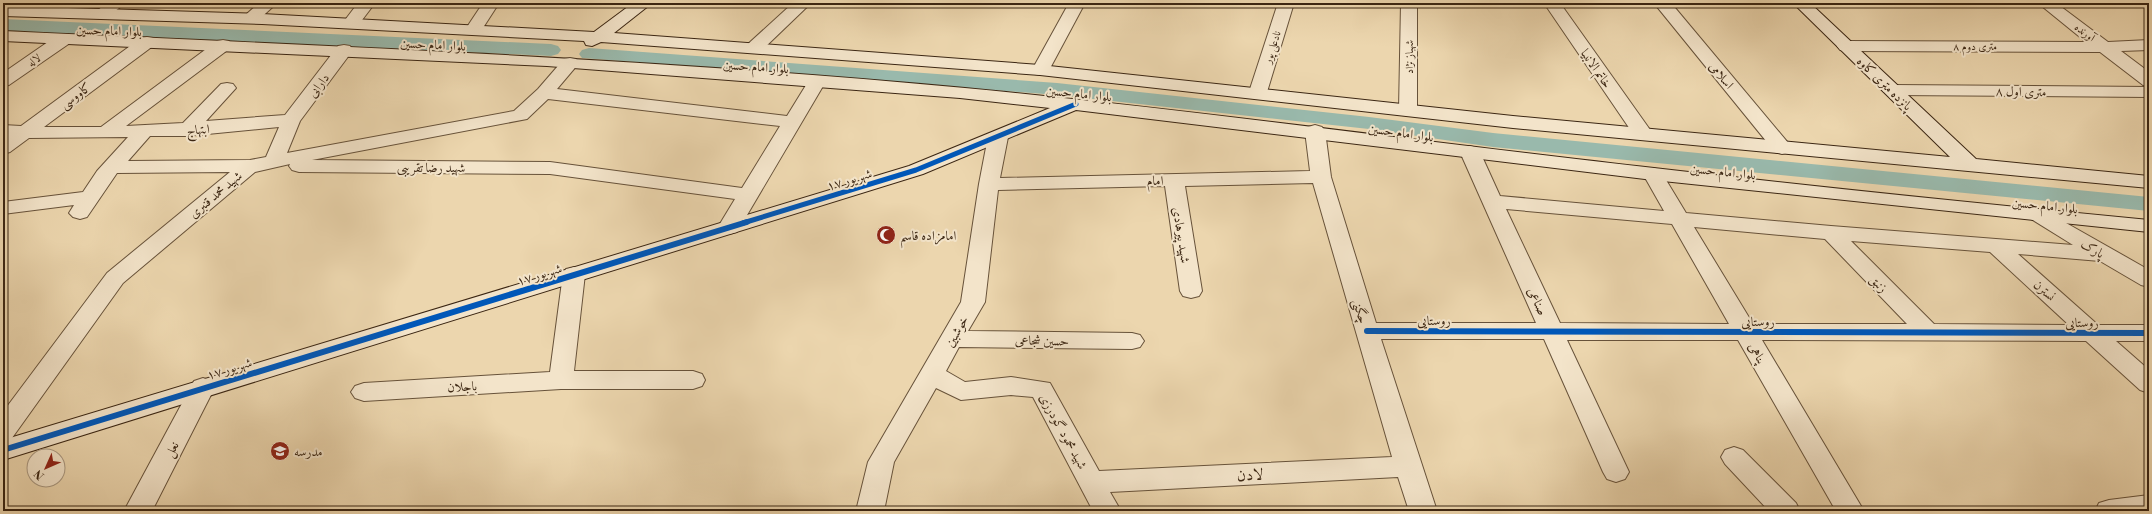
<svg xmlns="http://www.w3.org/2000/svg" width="2152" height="514" font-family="'Libre Bodoni',Amiri,serif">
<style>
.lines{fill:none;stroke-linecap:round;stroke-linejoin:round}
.canal{fill:#99b9ac;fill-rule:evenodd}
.street-casing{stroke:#67523a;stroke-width:2}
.secondary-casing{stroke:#3b2613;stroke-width:2}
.street{fill:#f3e4ca;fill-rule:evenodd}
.secondary{fill:#f3e4ca;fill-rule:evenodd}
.cycleway-far1-casing{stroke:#f3e4ca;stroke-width:7}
.cycleway-casing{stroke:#f3e4ca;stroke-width:9}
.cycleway-far1{stroke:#0057b8;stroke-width:5}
.cycleway{stroke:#0057b8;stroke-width:6}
.labels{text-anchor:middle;stroke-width:4;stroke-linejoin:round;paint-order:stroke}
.far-street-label{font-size:11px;fill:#3b2613;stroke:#f3e4ca}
.street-label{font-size:13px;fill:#3b2613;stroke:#f3e4ca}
.poi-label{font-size:13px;fill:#3b2613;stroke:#f3e4ca;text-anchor:start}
.near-street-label{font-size:16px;fill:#3b2613;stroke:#f3e4ca}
</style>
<rect width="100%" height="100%" fill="#ecd6ae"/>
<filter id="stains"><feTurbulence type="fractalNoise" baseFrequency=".005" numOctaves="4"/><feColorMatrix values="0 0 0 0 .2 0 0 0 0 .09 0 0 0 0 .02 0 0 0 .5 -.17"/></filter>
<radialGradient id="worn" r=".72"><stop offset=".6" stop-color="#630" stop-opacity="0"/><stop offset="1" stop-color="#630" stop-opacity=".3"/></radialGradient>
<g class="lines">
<path class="canal" d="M3,19L551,44L558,46L561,50L558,54L551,56L3,31Z
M589,48L1057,83L1369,117L1493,133L2149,197V211L1493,147L1369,129L1057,95L582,58L579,54L582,50Z"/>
<g class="street-casing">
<path id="street" d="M107,3H126L108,16H96L94,13Z
M259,3H277L255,23H243L241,19Z
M358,3H375L356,28H344L342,24Z
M483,3H499L479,34H467L465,30Z
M793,3H811L760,52L754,53L748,52L745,48L748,44Z
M1069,3H1085L1047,74L1041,75L1035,74L1032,70Z
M1278,3H1294L1267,92L1264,96L1258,97L1252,96L1249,92Z
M1401,3H1417V110L1415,114L1408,116L1401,114L1399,110Z
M1544,3H1560L1653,134L1650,138L1643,140L1636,138Z
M1654,3H1671L1789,144L1792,148L1789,152L1782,154L1775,152Z
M2038,3H2056L2108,42L2149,40V50L2121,51L2149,72V86L2143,85L2100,52L1846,51L1840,50L1837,46L1840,42L1846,41L2086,42Z
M64,34L70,35L73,39L70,43L9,85L3,86V73L58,35Z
M147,37L153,38L156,42L153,46L44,127H101L217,41L223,40L229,41L232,45L229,49L126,126L183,123L221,84L227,83L233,84L236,88L206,121L285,115L338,46L344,45L350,46L353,50L300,121L287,153L514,111L538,89L564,59L570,58L576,59L579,63L557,89L787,116L811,77L817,76L823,77L826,81L740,227L737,232L729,234L721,232L718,227L735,199L550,174L299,172L292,170L289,166L290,164L255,172L123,283L12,438L3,441V412L107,273L230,172L117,173L87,217L80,219L73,217L69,213L74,205L3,214V202L83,192L97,171L128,137L29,138L10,152L3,154V139L6,137H3V125L21,126L141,38ZM548,99L780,126L742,188L550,162L312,160L527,119ZM279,127L266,157L250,160L128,161L150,136H187Z
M1893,85L2149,87V97L1893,95L1887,94L1884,90L1887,86Z
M1315,125L1322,127L1325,131L1331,177L1376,323H1536L1460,152L1463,148L1470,146L1477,148L1480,152L1500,196L1664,211L1643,174L1646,170L1653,168L1660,170L1686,213L1831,226L2073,245L2031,219L2027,215L2031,211L2038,209L2045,211L2149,270V287L2141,285L2100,261L2018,254L2098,325H2149V341H2116L2149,370V393L2140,390L2086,341L1762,340L1864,511H1836L1738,340H1567L1629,472L1625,479L1616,482L1607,479L1603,472L1544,339H1381L1437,511H1409L1398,477L1110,492L1121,511H1093L1033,397L1011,395L961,400L936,388L894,462L884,511H856L868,462L961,302L979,184L988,137L991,133L998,131L1005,133L1008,137L1000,178L1310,171L1305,131L1308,127ZM1313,183L1392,457L1099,471L1050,383L1011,377L965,382L946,371L959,347L1132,349L1140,347L1144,341L1140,335L1132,333L968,331L985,302L998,190L1165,186L1180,291L1183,296L1191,298L1199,296L1202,291L1185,186ZM1506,209L1672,224L1729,324L1560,323ZM1694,227L1825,239L1907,324H1753ZM1851,241L1990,252L2069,325L1934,324Z
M574,267L582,269L585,274L574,371H693L702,374L705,380L702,386L693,389H561L364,401L355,398L351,392L355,386L364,383L550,372L563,274L566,269Z
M203,378L212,381L215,387L152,511H124L194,381Z
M1734,447L1743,450L1796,503L1800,511H1769L1725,464L1721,457L1725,450Z
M2149,495V511H2095L2099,503L2109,500Z"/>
</g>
<g class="secondary-casing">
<path id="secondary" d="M633,3H652L614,33L1040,65L1513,116L1950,157L1793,3H1810L1976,159L2149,176V188L1513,128L1040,75L601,42L592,46L586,45L584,41L262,24L3,16V6L262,14L594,32Z
M3,31C324,46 645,58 965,88C1195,110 1424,142 1654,168C1818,187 1984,204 2149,220V232L1653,180L1076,110L923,174L3,460V440L909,166L1050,108L960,98L547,66L3,41Z"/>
</g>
<use href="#street" class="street"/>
<use href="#secondary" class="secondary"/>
<g class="cycleway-far1-casing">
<path id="cycleway-far1" d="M743,223L916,170L1076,104"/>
</g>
<g class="cycleway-casing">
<path id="cycleway" d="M1367,331L2149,333
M3,450L747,222"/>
</g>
<use href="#cycleway-far1" class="cycleway-far1"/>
<use href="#cycleway" class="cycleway"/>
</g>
<defs>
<g id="mosque-disc" transform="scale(1)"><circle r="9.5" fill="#8f2418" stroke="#f3e4ca"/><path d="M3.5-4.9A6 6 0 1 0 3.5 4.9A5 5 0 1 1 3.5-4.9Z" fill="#fff"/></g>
<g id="school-disc" transform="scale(1)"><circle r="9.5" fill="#8f2418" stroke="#f3e4ca"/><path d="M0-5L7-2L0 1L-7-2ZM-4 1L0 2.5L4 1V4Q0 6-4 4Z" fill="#fff"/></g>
</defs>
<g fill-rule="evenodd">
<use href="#mosque-disc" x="886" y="235"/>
<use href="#school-disc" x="280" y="451"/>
</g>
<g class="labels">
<g class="far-street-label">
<text transform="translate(2085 32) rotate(37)" y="4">آورنده</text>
<text x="1975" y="50">۸ متری دوم</text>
<text transform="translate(1272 47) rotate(-72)" y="4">نادعلی پور</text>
<text transform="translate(1409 57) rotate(-90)" y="4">شهباز نژاد</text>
<text transform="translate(34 60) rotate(-34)" y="4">لاله</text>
</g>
<g class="street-label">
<text transform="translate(109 30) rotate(2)" y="5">بلوار امام حسین</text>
<text transform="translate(433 44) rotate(3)" y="5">بلوار امام حسین</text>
<text transform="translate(756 66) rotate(4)" y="5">بلوار امام حسین</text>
<text transform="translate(1597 68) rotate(55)" y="5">خاتم الانبیا</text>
<text transform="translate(1722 75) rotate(50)" y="5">اسلامی</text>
<text transform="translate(1885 83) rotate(44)" y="5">پانزده متری کاوه</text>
<text transform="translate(318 85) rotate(-53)" y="5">دارابی</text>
<text transform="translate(2021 91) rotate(1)" y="5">۸ متری اول</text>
<text transform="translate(1079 93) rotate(6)" y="5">بلوار امام حسین</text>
<text transform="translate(75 95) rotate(-36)" y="5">کاووسی</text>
<text transform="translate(198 129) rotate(-5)" y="5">ابتهاج</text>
<text transform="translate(1401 132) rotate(8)" y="5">بلوار امام حسین</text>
<text x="431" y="172">شهید رضا تقریبی</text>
<text transform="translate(1723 171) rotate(6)" y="5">بلوار امام حسین</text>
<text transform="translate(849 179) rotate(-17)" y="5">۱۷ شهریور</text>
<text transform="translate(1155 180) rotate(-1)" y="5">امام</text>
<text transform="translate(215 194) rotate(-40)" y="5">شهید محمد قنبری</text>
<text transform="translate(2045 205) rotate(6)" y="5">بلوار امام حسین</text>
<text transform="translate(1182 235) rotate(81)" y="5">شهید پیرهادی</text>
<text transform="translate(2093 248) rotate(31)" y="5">پارک</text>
<text transform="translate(539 274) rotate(-17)" y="5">۱۷ شهریور</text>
<text transform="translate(1879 283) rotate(45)" y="5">زنبق</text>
<text transform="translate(2045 290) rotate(42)" y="5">نسترن</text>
<text transform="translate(1538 301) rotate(65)" y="5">صناعی</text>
<text transform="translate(1361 311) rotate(73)" y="5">چگنی</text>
<text x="1434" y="325">روستایی</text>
<text x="1758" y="326">روستایی</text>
<text x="2082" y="327">روستایی</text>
<text transform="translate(956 331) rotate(-60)" y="5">خوشبین</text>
<text transform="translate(1042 340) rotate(1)" y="5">حسین شجاعی</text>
<text transform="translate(1758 353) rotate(60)" y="5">پناهی</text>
<text transform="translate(229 368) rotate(-17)" y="5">۱۷ شهریور</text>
<text transform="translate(462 386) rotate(-3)" y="5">باجلان</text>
<text transform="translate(1064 431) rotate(61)" y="5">شهید محمود گودرزی</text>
<text transform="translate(171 449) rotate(-62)" y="5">نعل</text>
</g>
<g class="poi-label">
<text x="900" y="240">امامزاده قاسم</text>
<text x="294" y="456">مدرسه</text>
</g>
<g class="near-street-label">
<text transform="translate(1250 474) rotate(-3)" y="6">لادن</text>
</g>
</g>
<rect width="2152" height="514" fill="none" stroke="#ecd6ae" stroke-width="16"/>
<rect x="4" y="4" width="2144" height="506" fill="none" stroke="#3b2613" stroke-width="2"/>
<rect x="8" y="8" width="2136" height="498" fill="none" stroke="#3b2613"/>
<g transform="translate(46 468) rotate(225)"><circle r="19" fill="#f3e4ca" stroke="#a99881"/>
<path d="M0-3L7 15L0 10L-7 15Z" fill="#8f2418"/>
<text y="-6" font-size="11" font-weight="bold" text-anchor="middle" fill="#3b2613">N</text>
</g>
<rect width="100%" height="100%" filter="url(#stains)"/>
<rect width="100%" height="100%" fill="url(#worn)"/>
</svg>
